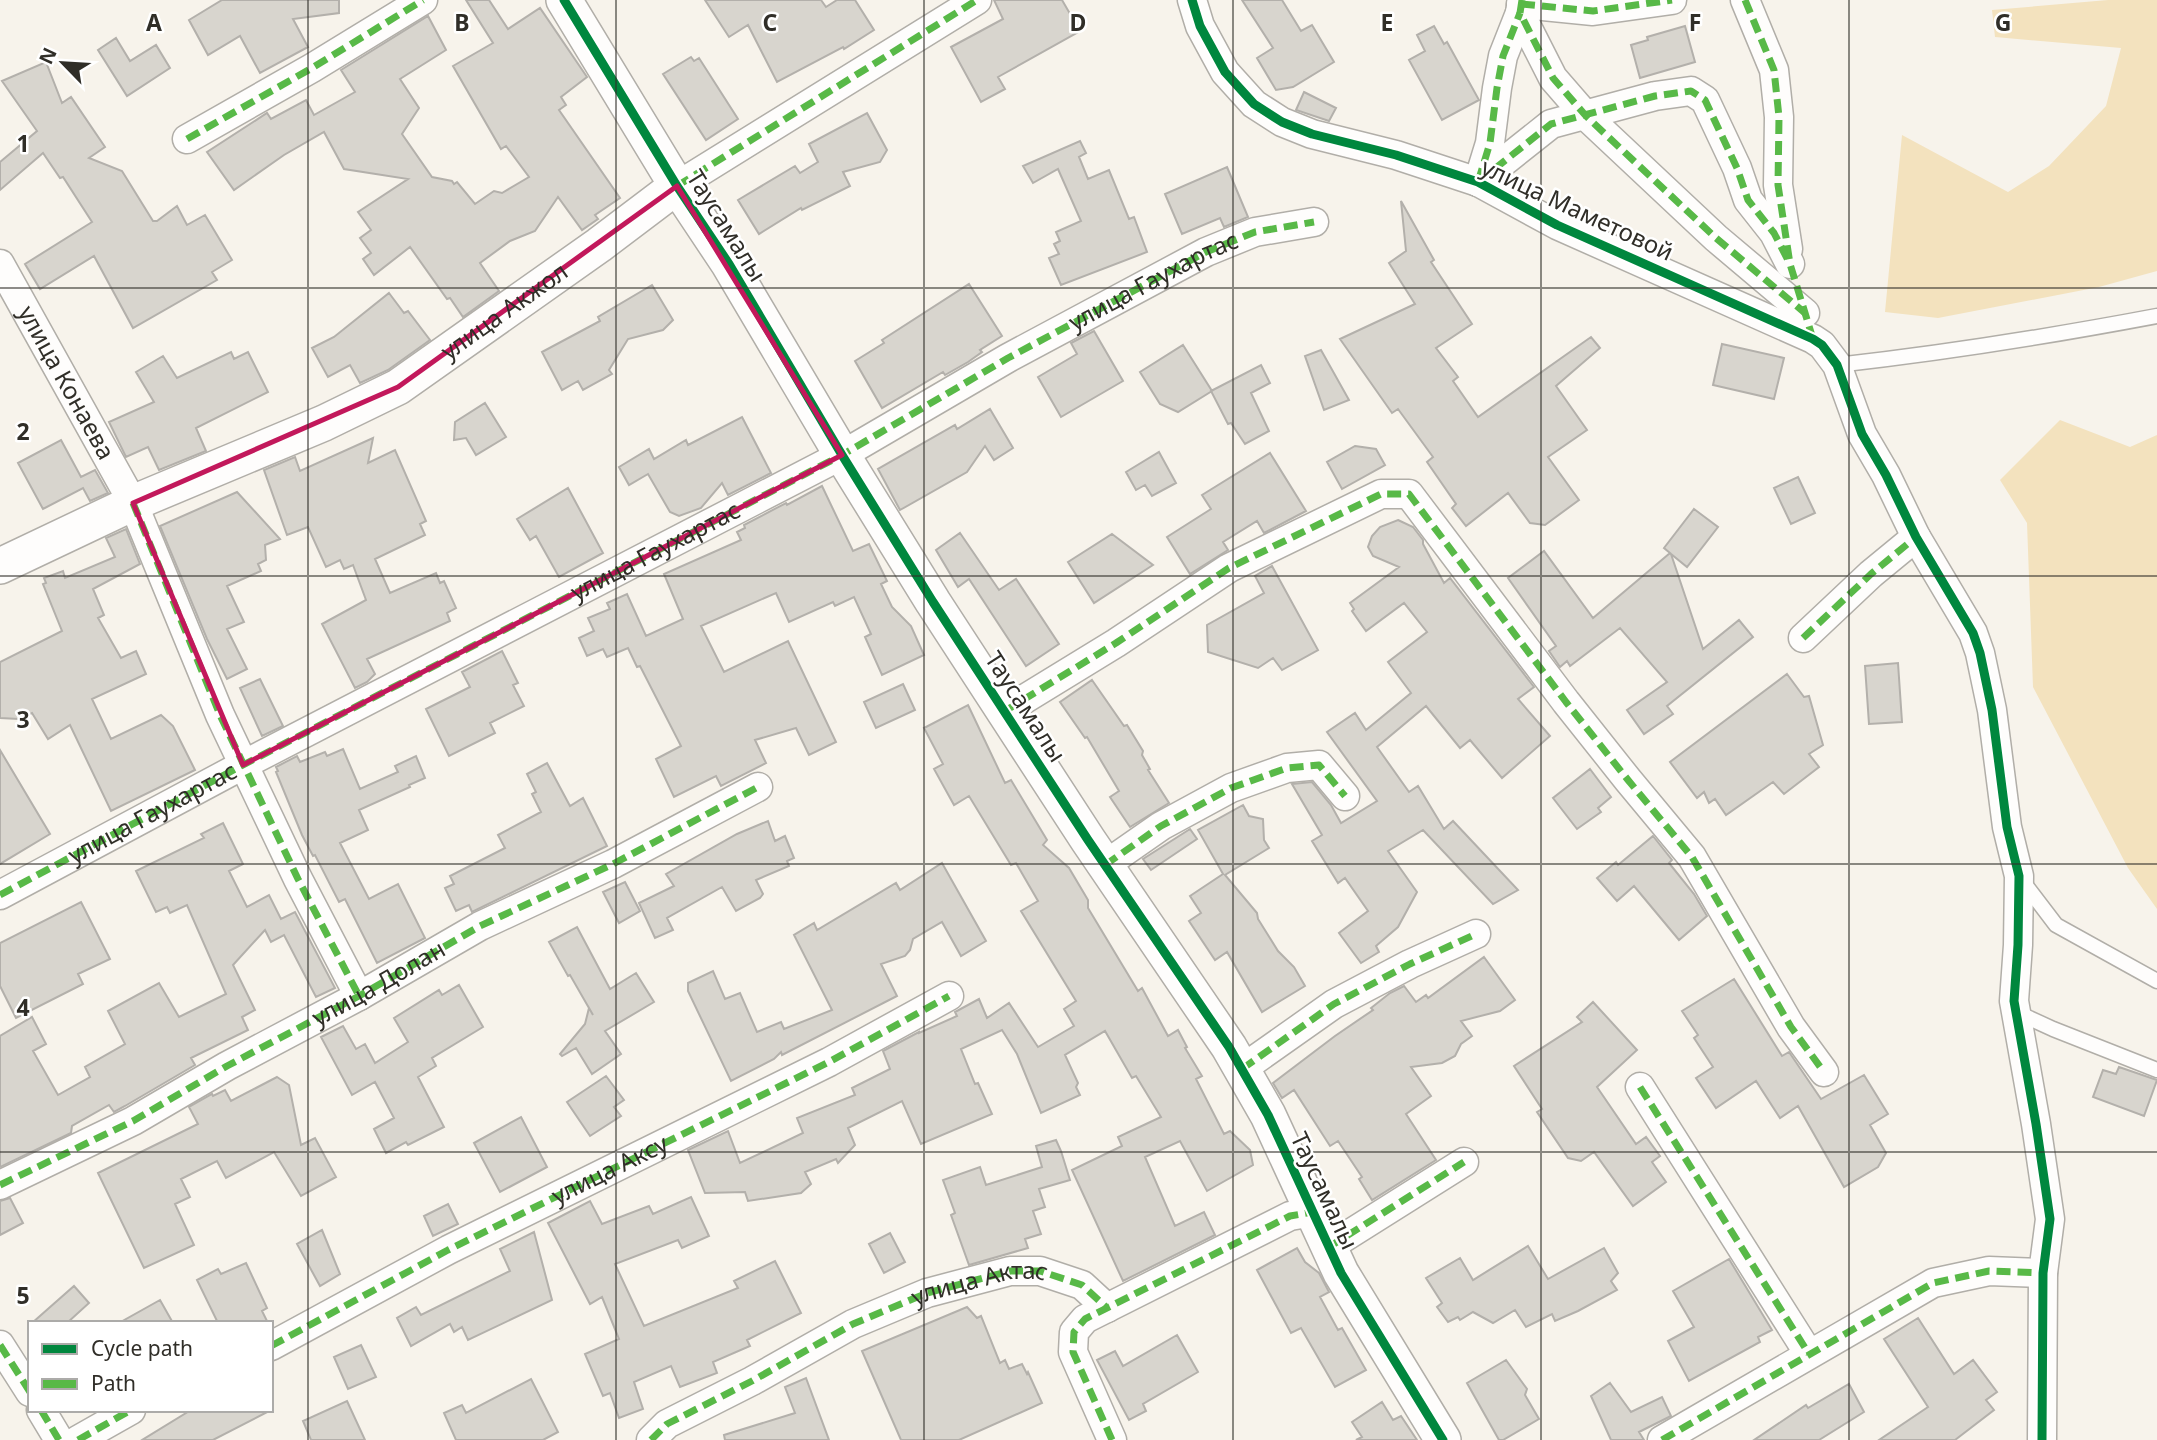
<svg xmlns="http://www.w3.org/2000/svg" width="2157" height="1440" font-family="'Noto Sans',sans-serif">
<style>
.green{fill:#f3e2be}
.building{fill:#d8d5ce;stroke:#b3b0ab;stroke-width:2}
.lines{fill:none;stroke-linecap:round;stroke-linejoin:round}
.service-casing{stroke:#b1aea8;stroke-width:17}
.minor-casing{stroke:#b1aea8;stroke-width:31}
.tertiary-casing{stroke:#b1aea8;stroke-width:38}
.service{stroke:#fefdfc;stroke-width:14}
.minor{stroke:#fefdfc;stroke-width:28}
.tertiary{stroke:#fefdfc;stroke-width:35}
.quiet{stroke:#58b947;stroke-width:7;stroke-dasharray:14 7;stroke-linecap:butt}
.cycleway-casing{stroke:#fff;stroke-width:13}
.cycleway{stroke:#00873e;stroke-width:9}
.marked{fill:none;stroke:#c2185b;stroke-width:5;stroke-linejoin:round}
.grid{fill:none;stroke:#302e28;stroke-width:2;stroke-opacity:0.55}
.labels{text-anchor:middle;stroke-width:5;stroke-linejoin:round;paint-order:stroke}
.street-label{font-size:24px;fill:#302e28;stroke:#fff}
.grid-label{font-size:23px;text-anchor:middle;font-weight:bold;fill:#302e28;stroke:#fff;stroke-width:5;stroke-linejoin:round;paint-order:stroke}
</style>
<rect width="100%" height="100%" fill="#f7f3eb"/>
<path class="green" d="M2108,0H2157V271L2099,287L1938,318L1885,312L1902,135L2008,192L2049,166L2106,106L2121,48L1995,37L1992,10Z
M2060,420L2130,447L2157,435V909L2128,868L2033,687L2027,523L2000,480Z"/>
<path class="building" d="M222,0H339V13L293,19L308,47L260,73L240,36L208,55L189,20Z
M466,0H489L508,29L540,8L587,77L561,97L566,105L559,110L620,198L595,215L598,219L582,230L558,197L535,231L510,241L480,263L499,291L463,317L450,298L447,299L410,247L374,275L363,259L371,253L360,238L371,230L358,212L408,179L344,169L324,132L284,155L234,190L207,152L267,113L271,119L306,100L314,115L355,92L341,70L428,16L446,50L400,79L419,108L402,134L432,177L452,181L454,184L457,182L475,204L494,191L502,193L529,177L506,146L501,149L453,66L493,43Z
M705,0H821L826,7L837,0H855L874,30L844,49L843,47L777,82L748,25L729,37Z
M994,0H1062L1080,31L998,77L1005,89L981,102L951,47L1003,19Z
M1242,0H1282L1301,31L1312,25L1334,62L1293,87L1276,90L1257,58L1273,48Z
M1434,26L1444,44L1447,42L1479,100L1442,120L1409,60L1425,51L1417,35Z
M1685,26L1695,62L1640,78L1631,45L1648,40L1647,37Z
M116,38L130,61L156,45L170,68L127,96L98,50Z
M691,57L694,61L699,58L738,119L706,140L663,74Z
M46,62L62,103L71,97L105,147L89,158L122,171L153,221H157L177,206L187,225L205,215L232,260L212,272L217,280L133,328L94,256L40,289L25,264L92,222L63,177L60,178L43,153L0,190V162L37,131L2,81Z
M1304,92L1336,108L1329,121L1296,110Z
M867,113L887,150L880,162L843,172L850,186L802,210L801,208L759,234L738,200L795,166L800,173L818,162L809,144Z
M1080,141L1086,153L1079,157L1088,179L1109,170L1129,219L1134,217L1147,252L1061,285L1049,258L1059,254L1054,244L1060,241L1056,232L1081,221L1058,169L1033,183L1023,166Z
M1227,167L1248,217L1224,227L1220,218L1182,234L1165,194Z
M1401,201L1434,260L1431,262L1472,324L1436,348L1458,377L1453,381L1478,417L1591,337L1600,348L1556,386L1587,430L1548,457L1579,500L1545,525L1530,523L1508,493L1466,526L1452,508L1456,504L1427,462L1433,457L1398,409L1392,413L1340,339L1415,304L1389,263L1406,251Z
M969,284L1002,336L980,350L982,352L968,362L945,375L943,372L882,408L855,361L884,343L882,340Z
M652,285L673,320L663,330L628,339L609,370L612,374L583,390L578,381L562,390L542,352L600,321L598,317Z
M389,293L404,313L408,311L430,340L388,370L360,383L350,365L328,377L312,348L334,337Z
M1094,331L1123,381L1061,417L1038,377L1077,354L1071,343Z
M1722,344L1784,358L1774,399L1713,385Z
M1183,345L1212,391L1178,412L1160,404L1140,372Z
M1321,350L1349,400L1324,410L1305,356Z
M231,352L234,359L248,352L268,392L196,428L206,451L159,470L148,447L126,457L109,422L154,402L136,372L163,356L177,378Z
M1261,365L1270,383L1251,393L1269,431L1245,444L1231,423L1228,424L1211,391Z
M485,403L506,437L476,455L466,438L454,440L455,422Z
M990,409L1013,448L994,460L985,446L967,472L900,510L878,469L955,425L957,429Z
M742,417L771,473L728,495L722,483L701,508L679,516L670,512L648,474L629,485L619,467L649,449L654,459L686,440L688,445Z
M373,438L368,463L395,450L426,521L420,524L425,535L375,559L390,593L436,573L440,583L444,581L456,608L447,613L450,621L367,659L375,674L367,682L355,688L322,624L366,600L353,565L344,569L340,560L326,567L308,527L287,535L264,470L295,457L300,471Z
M61,440L81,477L95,470L108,493L90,501L83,488L43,509L18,463Z
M1355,446L1376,449L1385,465L1342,489L1327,462Z
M1159,452L1176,483L1152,496L1145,485L1136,490L1126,472Z
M1270,453L1306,511L1264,533L1257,521L1223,542L1228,550L1190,574L1167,537L1211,509L1202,495Z
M1798,477L1815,513L1791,524L1774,488Z
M822,486L853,551L869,544L887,581L881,584L892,607L911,626L924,655L882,675L865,637L871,634L854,597L835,606L833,602L789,622L776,593L701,626L724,672L788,641L836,742L809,755L796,728L755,740L766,763L721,786L716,776L674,797L656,759L681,746L640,666L637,667L628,648L607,657L603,649L587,656L579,638L594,631L588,618L610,609L607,603L627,594L646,636L683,619L664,574L741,540L737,532L745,528L744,525L786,503L787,505Z
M568,488L603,553L559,577L536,536L530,540L517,519Z
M237,492L280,539L265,545L266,560L258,564L261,571L227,586L244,622L227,629L247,669L227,679L207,639L160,526Z
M1694,509L1718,527L1687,567L1671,554L1703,649L1739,620L1753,637L1667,706L1673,714L1644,734L1627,710L1667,682L1620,628L1570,666L1567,661L1560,667L1549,651L1556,646L1508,578L1544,551L1593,618L1670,553L1664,548Z
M1398,520L1413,527L1423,540V544L1444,583L1450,578L1534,687L1518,699L1550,736L1502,778L1470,740L1460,748L1426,706L1377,747L1409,792L1418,786L1444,829L1453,821L1518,890L1493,904L1423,830L1388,851L1417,892L1398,927L1376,946L1379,952L1361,963L1339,933L1368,911L1345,878L1338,883L1312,841L1322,835L1292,784L1312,782L1331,805L1341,823L1377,801L1327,732L1355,713L1366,730L1411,693L1388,662L1427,632L1404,603L1366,631L1352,611L1354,609L1350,603L1399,567L1373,556L1368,547L1372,536L1380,527Z
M126,529L140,564L93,589L104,615L98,618L121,658L136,651L146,674L92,699L111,739L161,715L173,726L195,770L111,811L70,725L48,739L32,713L19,719L0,718V662L62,631L43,584L46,583L44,578L63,571L65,578L115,557L106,538Z
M960,533L999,590L1016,579L1059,644L1026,666L969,579L958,587L936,550Z
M1112,534L1153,565L1094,603L1068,562Z
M1272,566L1318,650L1282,670L1273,658L1258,668L1208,652L1207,625L1264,593L1255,576Z
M502,651L518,683L513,685L524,706L490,723L495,733L449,756L426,709L470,687L462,672Z
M1898,663L1902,722L1869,724L1865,666Z
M1787,674L1804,697L1809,696L1823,745L1809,754L1819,767L1784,794L1773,782L1726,815L1715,799L1709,803L1704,792L1697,798L1670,762Z
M260,679L283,726L262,736L240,688Z
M1092,680L1124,726L1127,725L1143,751L1142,755L1150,769L1148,770L1169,803L1130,827L1110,797L1119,791L1087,737L1085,738L1060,702Z
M903,684L915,710L876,728L864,702Z
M968,705L1005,783L1011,780L1047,840L1043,845L1069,868L1088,900V908L1138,991L1142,988L1168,1036L1178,1030L1187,1047L1185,1048L1202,1076L1196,1079L1224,1134L1230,1131L1250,1150L1253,1165L1207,1191L1180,1141L1145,1157L1175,1226L1204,1212L1215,1235L1123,1281L1072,1170L1122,1146L1118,1137L1161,1117L1136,1076L1132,1078L1105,1031L1065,1055L1078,1083L1076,1087L1080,1095L1041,1113L1017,1054L1002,1030L961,1049L975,1084L978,1083L992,1114L921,1144L902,1101L848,1128L855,1145L838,1163L836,1159L805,1172L811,1184L801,1193L748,1201L745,1192L705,1193L688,1150L728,1131L740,1163L803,1133L797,1118L855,1095L852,1088L890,1069L883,1051L919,1032V1033L957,1016L955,1012L979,999L987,1018L1009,1003L1038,1047L1074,1026L1064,1009L1076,1001L1021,911L1038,901L1016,863L1011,865L969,796L954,805L934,769L943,764L924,728Z
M343,749L360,789L398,772L395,766L416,756L425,778L409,785L410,787L359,810L368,830L340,843L369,899L398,884L425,938L377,963L345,899L339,902L315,855L313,856L302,835L276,772L278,771L276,767L297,756L300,762L325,752L327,756Z
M0,750L50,834L0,864Z
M547,763L570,806L583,798L607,846L472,912L469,905L456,911L445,888L454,884L450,876L505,848L498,835L541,812L532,794L536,792L527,774Z
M1590,769L1611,797L1598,808L1601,812L1577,829L1553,798Z
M1243,805L1249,816L1263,819L1264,840L1269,848L1225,875L1257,913L1258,919L1278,951L1294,967L1305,986L1262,1012L1227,952L1215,960L1189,921L1201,913L1190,896L1223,874L1198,830Z
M768,821L775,841L785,836L794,858L787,861L789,866L756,880L763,894L760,898L736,911L722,887L667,918L673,930L655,938L639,903L674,886L666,874L737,834Z
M223,823L243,864L229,871L247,907L269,895L281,919L295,912L335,988L316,997L284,935L271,942L265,930L233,965L255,1010L242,1017L248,1030L191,1058L195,1065L125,1106L114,1112L109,1105L72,1126L71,1133L0,1167V1036L32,1017L46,1044L33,1051L58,1095L90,1077L85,1067L125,1044L108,1011L159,983L179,1017L226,994L187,905L170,913L167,907L156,912L136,871L204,838L201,834Z
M1190,829L1197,839L1151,870L1143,859Z
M1653,836L1672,860L1669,863L1694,894L1707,916L1679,940L1634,886L1617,901L1597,878L1616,862L1618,865Z
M942,863L986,941L961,956L942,922L913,939L910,950L905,956L881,964L897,996L782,1055L781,1052L774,1059L731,1081L688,991V983L713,971L725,999L740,993L757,1032L781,1022L784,1029L832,1010L794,935L814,923L817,930L896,883L900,890Z
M625,882L640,911L619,923L603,892Z
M81,902L110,959L78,974L83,984L16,1018L0,986V943Z
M577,927L610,989L636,973L654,1002L605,1031L621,1054L592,1074L576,1048L562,1056L560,1054L585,1024L589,1008L593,1015L570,975L568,976L549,942Z
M1484,957L1515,1000L1500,1011L1461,1021L1472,1036L1461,1044L1455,1056L1442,1063L1411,1067L1431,1096L1406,1114L1436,1160L1372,1200L1359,1179L1362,1177L1338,1141L1330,1146L1294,1090L1282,1098L1273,1083L1335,1036L1373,1010L1371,1008L1390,993L1404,986L1416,1002L1426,995L1428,998Z
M1734,979L1782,1056L1789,1052L1821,1099L1864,1075L1888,1114L1870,1125L1886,1153L1878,1167L1844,1187L1798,1106L1780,1118L1756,1081L1716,1108L1696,1078L1713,1067L1694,1038L1698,1035L1682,1011Z
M459,985L483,1027L432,1058L436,1066L418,1077L444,1127L408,1145L406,1142L386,1153L374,1129L394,1118L375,1082L352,1095L321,1037L343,1026L356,1049L365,1044L375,1063L408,1042L394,1018L439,990L442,995Z
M1593,1002L1637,1050L1597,1087L1636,1144L1646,1137L1660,1156L1652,1162L1666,1182L1633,1206L1594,1152L1581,1161L1568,1158L1537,1112L1542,1109L1514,1066L1582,1022L1577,1017Z
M2119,1067L2157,1080L2144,1116L2093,1097L2103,1070L2116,1074Z
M606,1076L624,1100L614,1107L621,1116L590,1136L567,1102Z
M277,1077L289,1085L301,1145L315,1138L336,1177L301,1196L274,1152L226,1178L217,1161L181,1179L190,1197L175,1204L194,1245L144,1268L98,1173L198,1124L189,1107L212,1094L213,1096L225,1090L231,1101Z
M521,1117L547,1167L500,1192L474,1143Z
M1056,1140L1061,1151L1070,1180L1039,1189L1045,1207L1033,1211L1041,1234L1025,1239L1028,1248L969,1265L951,1215L955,1213L943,1180L980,1167L986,1185L1042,1167L1036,1146Z
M691,1197L709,1236L682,1248L678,1240L615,1264L644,1326L738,1288L734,1281L775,1261L801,1313L747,1340L750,1346L713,1362L717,1373L680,1387L671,1366L634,1382L643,1409L619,1418L610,1393L603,1396L585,1354L619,1339L602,1297L590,1304L548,1223L590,1201L602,1224L649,1206L653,1214Z
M10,1198L23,1223L0,1235V1201Z
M448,1204L458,1224L433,1236L424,1216Z
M322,1230L340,1274L320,1286L297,1244Z
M534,1232L552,1300L468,1340L462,1327L454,1332L450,1324L411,1346L397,1318L416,1307L421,1315L510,1271L500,1249Z
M890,1233L905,1262L884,1273L869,1244Z
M1528,1246L1548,1279L1604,1248L1618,1273L1611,1281L1617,1290L1578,1311L1555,1321L1552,1314L1526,1327L1515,1310L1493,1323L1473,1312L1460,1320L1458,1317L1448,1322L1437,1307L1442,1303L1426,1278L1460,1258L1473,1280Z
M1297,1248L1305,1262L1319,1273L1329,1292L1320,1297L1338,1330L1342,1328L1366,1370L1335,1387L1301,1328L1291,1333L1257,1270Z
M1729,1259L1772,1330L1758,1337L1760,1342L1689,1381L1668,1341L1694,1327L1673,1291Z
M246,1263L267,1308L262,1311L268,1323H218L197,1280L218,1269L221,1274Z
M74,1286L89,1303L67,1323H32Z
M160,1300L173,1323H119Z
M967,1307L977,1318L981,1316L1000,1363L1005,1360L1009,1369L1022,1364L1027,1374L1028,1372L1042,1403L959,1440H901L862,1351Z
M1918,1318L1954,1374L1973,1360L1997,1392L1986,1400L1994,1410L1955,1440H1879L1928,1407L1884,1339Z
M1177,1335L1198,1372L1143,1404L1146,1411L1129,1420L1097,1360L1115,1351L1123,1366Z
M361,1345L376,1377L348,1389L334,1357Z
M1506,1360L1527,1389L1525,1395L1539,1419L1503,1440H1499L1467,1383Z
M806,1378L829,1440H725L724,1435L795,1413L785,1387Z
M531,1379L558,1432L543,1440H456L444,1413L462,1405L466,1413Z
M1610,1383L1631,1412L1662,1397L1671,1416L1639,1432L1644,1440H1611L1591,1396Z
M1849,1384L1864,1412L1819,1440H1754L1806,1405L1808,1408Z
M347,1401L365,1440H311L303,1421Z
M1382,1402L1393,1420L1401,1416L1417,1440H1356L1362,1437L1352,1422Z
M191,1410H271L213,1440H142Z"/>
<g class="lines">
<g class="service-casing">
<path id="service" d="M1837,365C1944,353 2051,336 2157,316
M2021,879L2056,925L2157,981
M2016,1012L2053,1029L2157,1070"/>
</g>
<g class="minor-casing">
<g id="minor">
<path d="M1192,0L1200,26L1225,72L1254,104L1282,122L1312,134L1396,155L1478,182L1557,225L1813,339L1822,345L1837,365L1862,434L1886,475L1916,537L1973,633L1980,653L1992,710L2007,827L2019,876L2018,945L2014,1001L2036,1124L2050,1219L2043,1273L2042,1440"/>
<path d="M1522,0L1520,13L1553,78L1586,116L1716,238L1805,313"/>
<path d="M1745,0L1774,70L1779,117L1778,185L1788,249"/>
<path d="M1521,4L1593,11L1672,0"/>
<path d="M187,139L312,68L423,0"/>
<path d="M1478,182L1551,124L1655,96L1691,91L1705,100L1737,168L1748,200L1774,233L1790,264"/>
<path d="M1478,182L1490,143L1497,88L1503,56L1520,13"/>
<path d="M677,186L977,0"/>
<path id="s1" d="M0,264L133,503L220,715L298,879L359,996"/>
<path d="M1803,638L1871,574L1916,537"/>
<path d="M1005,711L1116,643L1229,568L1381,494H1409L1566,702L1628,780L1692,857L1791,1027L1824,1072"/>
<path d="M1105,865L1161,826L1231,788L1287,768L1319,765L1345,796"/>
<path id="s2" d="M0,895L243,765L842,455L1008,358L1206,252L1255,232L1314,222"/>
<path d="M1242,1069L1334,1004L1410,964L1476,934"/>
<path d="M1640,1087L1809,1354"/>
<path d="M0,1185L133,1121L227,1066L359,996L480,926L613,864L758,787"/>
<path d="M1329,1247L1464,1162"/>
<path d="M0,1345L30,1392"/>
<path d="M271,1346L448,1250L829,1062L949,996"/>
<path d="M41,1410L59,1440"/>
<path d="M78,1440L131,1410"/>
<path d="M651,1440L667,1424L752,1381L853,1324L927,1293L1010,1271H1040L1082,1285L1107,1308"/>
<path d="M1112,1440L1073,1352L1074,1332L1085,1319L1290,1216L1313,1212"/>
<path d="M1662,1440L1933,1283L1989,1271L2043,1273"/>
</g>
</g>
<g class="tertiary-casing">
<g id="tertiary">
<path d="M564,0L677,186L729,264L842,455L933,602L1088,840L1229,1047L1268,1115L1341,1273L1443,1440"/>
<path id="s3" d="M0,566L133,503L324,423L398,387L599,245L677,186"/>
</g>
</g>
<use href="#service" class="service"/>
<use href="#minor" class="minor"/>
<use href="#tertiary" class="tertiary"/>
<g class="quiet">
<path d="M1522,0L1520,13L1553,78L1586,116L1716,238L1805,313"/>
<path d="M1745,0L1774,70L1779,117L1778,185L1790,264L1813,339"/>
<path d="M1521,4L1593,11L1672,0"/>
<path d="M187,139L312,68L423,0"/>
<path d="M1478,182L1551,124L1655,96L1691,91L1705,100L1737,168L1748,200L1774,233L1790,264"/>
<path d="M1478,182L1490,143L1497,88L1503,56L1520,13"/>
<path d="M677,186L977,0"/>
<path d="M133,503L220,715L298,879L359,996"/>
<path d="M1803,638L1871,574L1916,537"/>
<path d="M1005,711L1116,643L1229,568L1381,494H1409L1566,702L1628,780L1692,857L1791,1027L1824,1072"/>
<path d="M1105,865L1161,826L1231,788L1287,768L1319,765L1345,796"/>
<path d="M0,895L243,765L842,455L1008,358L1206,252L1255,232L1314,222"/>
<path d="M1242,1069L1334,1004L1410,964L1476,934"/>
<path d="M1640,1087L1809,1354"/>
<path id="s4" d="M0,1185L133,1121L227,1066L359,996L480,926L613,864L758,787"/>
<path d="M1329,1247L1464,1162"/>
<path d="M0,1345L30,1392"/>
<path id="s5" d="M271,1346L448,1250L829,1062L949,996"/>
<path d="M41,1410L59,1440"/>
<path d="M78,1440L131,1410"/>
<path id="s6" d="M651,1440L667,1424L752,1381L853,1324L927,1293L1010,1271H1040L1082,1285L1107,1308"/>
<path d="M1112,1440L1073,1352L1074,1332L1085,1319L1290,1216L1313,1212"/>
<path d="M1662,1440L1933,1283L1989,1271L2043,1273"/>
</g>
<g class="cycleway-casing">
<path id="cycleway" d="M564,0L677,186L729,264L842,455L933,602L1088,840L1229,1047L1268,1115L1341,1273L1443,1440
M1192,0L1200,26L1225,72L1254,104L1282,122L1312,134L1396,155L1478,182L1557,225L1813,339L1822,345L1837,365L1862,434L1886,475L1916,537L1973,633L1980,653L1992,710L2007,827L2019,876L2018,945L2014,1001L2036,1124L2050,1219L2043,1273L2042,1440"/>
</g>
<use href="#cycleway" class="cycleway"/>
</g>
<path class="marked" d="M677,186L842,455L243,765L133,503L398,387Z"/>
<path class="grid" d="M308,0V1440M616,0V1440M924,0V1440M1233,0V1440M1541,0V1440M1849,0V1440M0,288H2157M0,576H2157M0,864H2157M0,1152H2157"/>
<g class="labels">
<g class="street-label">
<text transform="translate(1577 210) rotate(25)" y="8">улица Маметовой</text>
<text transform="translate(726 226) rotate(58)" y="8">Таусамалы</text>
<text dy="8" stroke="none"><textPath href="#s2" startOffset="1307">улица Гаухартас</textPath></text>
<text dy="8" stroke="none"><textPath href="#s3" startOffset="567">улица Акжол</textPath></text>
<text dy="8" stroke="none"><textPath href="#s1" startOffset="136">улица Конаева</textPath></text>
<text dy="8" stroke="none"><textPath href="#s2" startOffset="740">улица Гаухартас</textPath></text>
<text transform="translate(1025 707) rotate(57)" y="8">Таусамалы</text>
<text dy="8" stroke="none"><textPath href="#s2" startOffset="173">улица Гаухартас</textPath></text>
<text dy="8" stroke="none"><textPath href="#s4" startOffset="429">улица Долан</textPath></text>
<text dy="8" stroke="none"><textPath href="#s5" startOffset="382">улица Аксу</textPath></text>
<text transform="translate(1324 1191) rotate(65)" y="8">Таусамалы</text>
<text dy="8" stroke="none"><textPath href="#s6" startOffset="368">улица Актас</textPath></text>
</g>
</g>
<g class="grid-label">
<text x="154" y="31">A</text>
<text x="462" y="31">B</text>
<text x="770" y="31">C</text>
<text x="1078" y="31">D</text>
<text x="1387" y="31">E</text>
<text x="1695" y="31">F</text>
<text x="2003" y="31">G</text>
<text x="23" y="152">1</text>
<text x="23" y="440">2</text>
<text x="23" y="728">3</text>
<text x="23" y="1016">4</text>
<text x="23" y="1304">5</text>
</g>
<rect x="28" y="1321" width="245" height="91" fill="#ffffff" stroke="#acaba9" stroke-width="2"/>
<rect x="42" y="1344" width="35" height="10" fill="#00873e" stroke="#acaba9" stroke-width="2"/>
<text x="91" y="1356" font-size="21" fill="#302e28">Cycle path</text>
<rect x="42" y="1379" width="35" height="10" fill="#58b947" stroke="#acaba9" stroke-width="2"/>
<text x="91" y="1391" font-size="21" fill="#302e28">Path</text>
<g transform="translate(63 63) rotate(295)" stroke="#ffffff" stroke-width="5" paint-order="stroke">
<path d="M0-5L12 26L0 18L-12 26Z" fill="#302e28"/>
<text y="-10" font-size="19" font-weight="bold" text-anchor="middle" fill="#302e28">N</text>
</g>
</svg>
